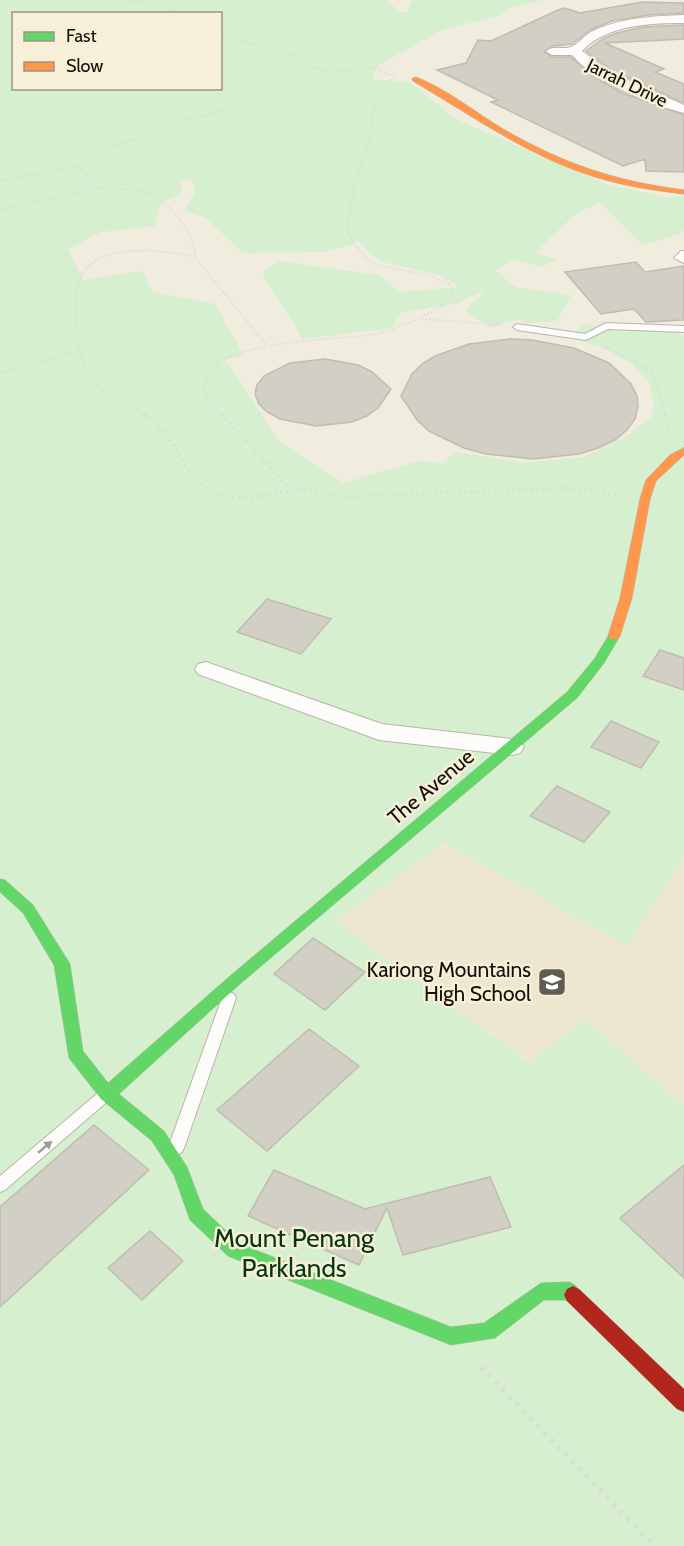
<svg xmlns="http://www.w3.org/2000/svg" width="684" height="1546" font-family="Cabin,sans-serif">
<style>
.built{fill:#eee7d0}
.green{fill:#d5efcf;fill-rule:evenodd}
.building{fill:#d2cfc4;stroke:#c0bcb2;stroke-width:1.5}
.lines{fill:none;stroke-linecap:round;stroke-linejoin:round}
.lane-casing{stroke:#b8b5aa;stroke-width:2}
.street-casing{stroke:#b8b5aa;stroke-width:2}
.fast-casing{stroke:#b8b5aa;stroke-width:1}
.slow-casing{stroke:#b8b5aa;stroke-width:1}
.jam-casing{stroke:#b8b5aa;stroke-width:1}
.path-far2{stroke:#dddcd8;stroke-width:2;stroke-dasharray:1.5 2;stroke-linecap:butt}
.path-far1{stroke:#dddcd8;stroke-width:3;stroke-dasharray:2 4;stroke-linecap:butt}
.path{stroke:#dddcd8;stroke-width:5;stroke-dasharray:4 6;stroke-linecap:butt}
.lane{fill:#fdfcfa;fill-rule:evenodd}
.street{fill:#fdfcfa;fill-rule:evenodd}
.fast{fill:#63d668;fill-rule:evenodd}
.slow{fill:#ff974d;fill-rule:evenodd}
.jam{fill:#b3261e;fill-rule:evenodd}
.oneway{fill:#9f9d99}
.labels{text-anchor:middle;stroke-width:5;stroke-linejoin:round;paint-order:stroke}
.far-street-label{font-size:18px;fill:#110f07;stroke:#f7efd7}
.street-label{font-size:21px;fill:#110f07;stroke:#f7efd7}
.poi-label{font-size:21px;fill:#110f07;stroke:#f7efd7;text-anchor:end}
.near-park-label{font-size:26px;fill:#02370f;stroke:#f7efd7}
</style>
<rect width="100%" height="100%" fill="#f0ecde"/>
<path class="built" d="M444,843L627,946L684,857V1106L586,1019L530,1062L335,921Z"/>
<path class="green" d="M0,0H385L401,12H407L412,0H543L508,8L501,15L444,29L378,65L372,79L409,82L458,120L605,184L665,197L684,196V230L682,233L643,245L599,202L573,216L535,253L559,260L541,267L512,259L496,271L515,287L571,295L557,321L527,323L518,319L490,327L465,310L487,289L455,304L402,312L392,328L303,339L262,273L279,261L378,275L399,292L460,287L439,275L379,261L359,242L324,252L243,253L206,218L185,211L196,190L191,179L180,183L182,194L161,202L155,226L101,232L68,249L83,280L143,271L152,292L215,304L244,356L219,360L229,365L278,441L343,483L418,461L443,463L456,452L524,463L584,457L626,437L652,416L654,403L649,383L633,365L608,350L569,337L585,324L618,332L666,328L684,336V857L627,946L444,843L335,921L529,1062L585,1019L684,1106V1546H0ZM14,14H220V88H14Z"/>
<path class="building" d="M642,2L684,3V13L648,15L612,21L590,30L572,44L552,46L544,52L552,57H571L592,76L622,93L684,115V172L646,171L645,159L623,166L491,102L498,100L437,70L466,63L478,40L491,41L558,10L565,8L580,13Z
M684,25V39L605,43L664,69L655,72L684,84V103L613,71L586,51L604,38L617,33L643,27Z
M636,262L645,272L684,266V320L646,322L634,309L601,314L565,272Z
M511,339L532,340L574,348L609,363L631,384L637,396L638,407L635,419L627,430L615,440L598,448L579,454L533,459L486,454L464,448L429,431L417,420L401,396L412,374L422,364L435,356L469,344Z
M325,359L358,365L372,372L391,389L378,408L367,416L352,422L316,426L280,419L267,412L259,404L255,394L257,385L264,376L290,363Z
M267,599L331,619L301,654L237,632Z
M660,650L684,658V690L643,676Z
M611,721L659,742L641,768L591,747Z
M557,786L610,812L584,842L530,816Z
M313,938L365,972L325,1010L274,974Z
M309,1029L359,1066L267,1151L217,1110Z
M94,1125L149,1170L0,1307V1207Z
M684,1165V1278L620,1218Z
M274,1170L365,1209L490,1177L511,1227L403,1255L387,1208L359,1265L248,1216Z
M150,1231L183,1261L142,1300L108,1268Z"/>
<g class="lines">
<g class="lane-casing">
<path id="lane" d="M681,251H684V263L674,258Z
M606,323L684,326V332L608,329L586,340L517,330L513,327L517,324L585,334Z
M229,992L234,994L236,998L184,1148L181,1153L176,1155L171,1153L168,1148L222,998L224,994Z
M104,1090L109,1092L111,1096L109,1100L5,1190L0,1192V1176L99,1092Z"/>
</g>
<g class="street-casing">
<path id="street" d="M684,15V23C650,23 606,25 582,51L612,73L684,105V113C651,105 593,81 572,55H552L546,51C554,44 564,51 573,46C579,43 584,36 591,32C619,18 653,16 684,15Z
M206,662L382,724L512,739L520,741L524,747L520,753L512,755L379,740L198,674L195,669L198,664Z"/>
</g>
<g class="fast-casing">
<path id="fast" d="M614,632L620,636L604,663L577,698L240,984L119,1094L164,1131L187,1167L203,1209L240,1244L451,1327L484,1323L541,1283L569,1282L575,1285L582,1295L579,1301L573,1304L565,1300H544L495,1338L451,1345L228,1256L190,1220L174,1175L152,1141L101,1099L69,1058L54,965L23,913L0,892V879L5,880L33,905L70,964L83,1051L108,1083L230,976L567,692L595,658L610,633Z"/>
</g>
<g class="slow-casing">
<path id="slow" d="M416,77C445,88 475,112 503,129C564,164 614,181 684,190V194C651,190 617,185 586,174C524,153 469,114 413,81L412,79Z
M684,448V455L656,481L650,499L632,598L620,636L618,639H610L608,636L620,598L640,499L646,480L670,455Z"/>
</g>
<g class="jam-casing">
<path id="jam" d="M573,1286L579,1289L684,1389V1412L677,1409L567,1301L564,1295L567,1289Z"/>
</g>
<path class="path-far2" d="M127,0L151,3L182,14
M220,35L293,55L311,66L329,72L376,68L394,77
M78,166L97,189C111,189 126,188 140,191C167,198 194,230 195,257
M0,181L78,166L96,150L148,136L183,119L212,114L238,105
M0,209L97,189
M422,319L502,325
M603,346L651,370L666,416
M0,373L76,352
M146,416C131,406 112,400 99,386C79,364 77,349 77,319C77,306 75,291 80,278C96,241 164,250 195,257L266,345
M222,416C218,411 209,405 207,399C185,337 337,341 369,335C399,330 427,315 453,299L451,285L431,276L377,265L367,259L353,243L347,230L354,189L369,144L373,112L390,81L394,78"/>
<path class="path-far1" d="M144,414C163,427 173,444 184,464C211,512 255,496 300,490
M221,414L287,485L344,497L568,488L619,495
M665,414L670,437"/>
<path class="path" d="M481,1367L654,1546"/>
<use href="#lane" class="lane"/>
<use href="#street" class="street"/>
<use href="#fast" class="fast"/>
<use href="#slow" class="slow"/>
<use href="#jam" class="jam"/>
</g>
<defs><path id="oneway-solid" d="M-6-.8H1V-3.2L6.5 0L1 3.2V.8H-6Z" transform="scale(1.5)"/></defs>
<use class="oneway" href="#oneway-solid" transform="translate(45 1147) rotate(-40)"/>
<defs>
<g id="school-square" transform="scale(1.5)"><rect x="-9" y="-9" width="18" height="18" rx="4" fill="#5f5c52" stroke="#f7efd7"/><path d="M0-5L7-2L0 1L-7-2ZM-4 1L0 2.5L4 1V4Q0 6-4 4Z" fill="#fff"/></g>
</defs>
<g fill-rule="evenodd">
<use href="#school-square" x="552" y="982"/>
</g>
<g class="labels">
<g class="far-street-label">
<text transform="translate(627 83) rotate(26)" y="6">Jarrah Drive</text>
</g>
<g class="street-label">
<text transform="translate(431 787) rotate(-40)" y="7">The Avenue</text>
</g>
<g class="poi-label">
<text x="531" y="977">Kariong Mountains<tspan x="531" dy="24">High School</tspan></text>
</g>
<g class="near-park-label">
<text x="294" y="1247">Mount Penang<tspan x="294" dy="30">Parklands</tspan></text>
</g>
</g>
<rect x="12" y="12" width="210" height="78" fill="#f7efd7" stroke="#9b9584" stroke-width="1.5"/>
<rect x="24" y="32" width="30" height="9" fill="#63d668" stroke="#9b9584" stroke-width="1.5"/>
<text x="66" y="42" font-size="18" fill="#110f07">Fast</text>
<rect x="24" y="62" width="30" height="9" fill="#ff974d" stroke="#9b9584" stroke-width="1.5"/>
<text x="66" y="72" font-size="18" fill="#110f07">Slow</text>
</svg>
